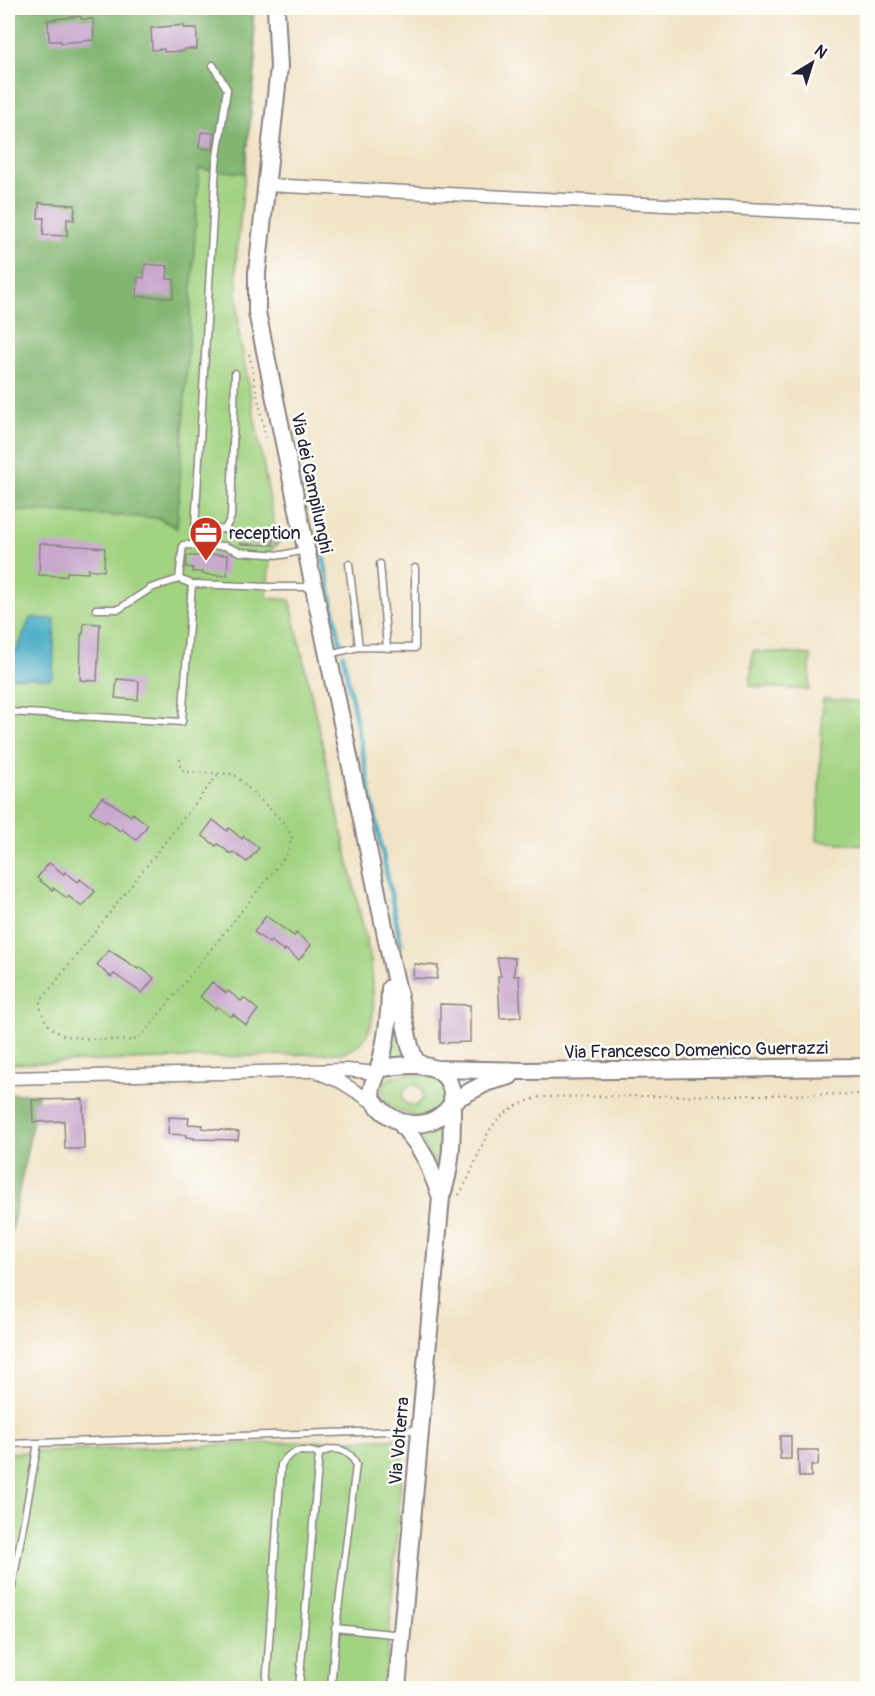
<svg xmlns="http://www.w3.org/2000/svg" width="875" height="1696" font-family="Pangolin,sans-serif">
<style>
.green{fill:#a2d381;stroke:#627a5e;stroke-width:1.5;fill-rule:evenodd}
.forest{fill:#81b56f;stroke:#526c55;stroke-width:1.5}
.water{fill:#46abc5;stroke:#346680;stroke-width:1.5}
.lines{fill:none;stroke-linecap:round;stroke-linejoin:round}
.stream{stroke:#46abc5;stroke-width:4.5}
.building{fill:#c9a9ce}
.lane-casing{stroke:#8a8280;stroke-width:9}
.street-casing{stroke:#8a8280;stroke-width:15}
.secondary-casing{stroke:#8a8280;stroke-width:20}
.path{stroke:#8a8280;stroke-width:2;stroke-dasharray:1.5 4.5;stroke-linecap:butt}
.lane{stroke:#fff;stroke-width:6}
.street{stroke:#fff;stroke-width:12}
.secondary{stroke:#fff;stroke-width:16}
.labels{text-anchor:middle;stroke-width:5;stroke-linejoin:round;paint-order:stroke}
.street-label{font-size:18px;fill:#22223b;stroke:#fdfcf7}
.poi-label{font-size:18px;fill:#22223b;stroke:#fdfcf7;text-anchor:start}
</style>
<rect width="100%" height="100%" fill="#fdfcf7"/>
<filter id="ink" filterUnits="userSpaceOnUse"><feTurbulence type="fractalNoise" baseFrequency=".0167" numOctaves="2"/><feDisplacementMap in="SourceGraphic" scale="12" xChannelSelector="R" yChannelSelector="G"/><feConvolveMatrix kernelMatrix="1 2 1 2 8 2 1 2 1" color-interpolation-filters="sRGB"/></filter>
<filter id="wash" filterUnits="userSpaceOnUse"><feTurbulence type="fractalNoise" baseFrequency=".008" numOctaves="4" result="noise"/><feDisplacementMap in="SourceGraphic" scale="24" xChannelSelector="R" yChannelSelector="G"/><feGaussianBlur stdDeviation="1.35" result="paint"/><feColorMatrix in="noise" values="0 0 0 0 0 0 0 0 0 0 0 0 0 0 0 0 0 1.4 0 .05"/><feComposite in="paint" operator="in"/></filter>
<g filter="url(#wash)">
<rect width="100%" height="100%" fill="#f1e3c6"/>
<path class="green" d="M8,8H252L256,59L236,262L239,334L278,544L270,550L267,598L290,600L371,962C373,995 383,1044 341,1053L8,1064Z
M753,651L811,655L809,690L750,686Z
M823,699L867,702V845L817,841Z
M398,1011L407,1061L386,1062Z
M429,1074L433,1075L446,1089L441,1105L424,1119C407,1113 382,1110 382,1087C390,1070 413,1075 429,1074ZM412,1085L419,1086L423,1092V1099L416,1106L406,1104L402,1098L405,1088Z
M446,1120L441,1176L416,1130C430,1134 436,1131 446,1120Z
M404,1438L385,1688H8V1453Z"/>
<path class="forest" d="M8,8H252L256,59L245,173L199,169L177,528L158,518L8,510Z
M8,1094H38L8,1248Z"/>
<path class="water" d="M30,618L55,619L53,675L50,679L10,677L8,675V652L17,650Z"/>
<g class="lines">
<path class="stream" d="M322,550L341,647
M343,655L401,945"/>
</g>
<g id="blocks">
<path class="building" d="M80,16L81,19H93L94,40L61,43V41H49L48,20Z
M184,25V28H197V49H184V51L164,52V49L152,50L151,28Z
M201,132L214,133L213,149L199,148Z
M39,203L75,205L74,220L67,219V236L43,235L44,218H38Z
M145,264L168,266L167,279H174L173,298L137,296L138,277L144,278Z
M241,532L274,533L273,545L241,544Z
M40,543L105,548L104,571L88,569V573L67,572L66,576L39,575Z
M203,554L228,555L227,576L202,574L203,572H193V568L186,567L187,556H202Z
M84,623L100,624L97,681L80,680L81,634H83Z
M117,679L139,681L138,700L115,698Z
M102,797L131,816L133,813L148,825L136,840L122,829L120,831L107,821L105,823L90,812Z
M213,820L227,831L229,828L242,839L244,836L259,848L247,862L233,852L231,854L218,844L216,846L202,835Z
M49,863L64,874L65,872L78,882L80,879L95,891L82,907L68,896L67,898L53,888L52,890L37,878Z
M266,916L294,936L296,933L311,945L299,960L285,949L284,951L271,941L269,943L254,932Z
M109,950L138,969L140,967L154,978L142,993L114,974L111,977L97,965Z
M503,957L515,958L514,976H519L521,1017L500,1018L498,976H501L497,958Z
M414,964L438,966L437,979L413,978Z
M212,982L226,993L228,991L241,1001L244,998L258,1010L246,1025L233,1014L231,1017L217,1006L215,1009L200,997Z
M440,1004L470,1005V1042L440,1043Z
M83,1099L84,1149H65L64,1121L33,1122L32,1100Z
M169,1117L189,1118L188,1124L203,1125L202,1128L239,1132L238,1140L194,1139V1138L186,1137L187,1135L168,1134Z
M780,1436H791V1459H780Z
M798,1450H819L818,1465H811V1477H799Z"/>
</g>
</g>
<g filter="url(#ink)">
<use href="#blocks" fill-opacity="0" stroke="#8a8280" stroke-width="1.5"/>
<g class="lines">
<g class="lane-casing">
<path id="lane" d="M195,530L225,529L231,517L235,373
M194,546L216,164L227,89L213,65
M304,550L282,555L240,552L225,546L183,545L179,579L192,584L267,587H313
M349,564L359,647
M380,564L387,648
M96,609H119L151,588L179,579
M328,654L359,647L415,648V568
M8,712L182,722L192,584
M8,1444L418,1430
M12,1588L38,1443
M335,1628L401,1635
M266,1688L281,1465C290,1449 303,1449 319,1454C333,1445 351,1449 356,1465L336,1628L331,1688
M299,1688L319,1454"/>
</g>
<g class="street-casing">
<path id="street" d="M266,185L868,215
M321,1074L341,1082L374,1103
M8,1078L347,1070L377,1073"/>
</g>
<g class="secondary-casing">
<path id="secondary" d="M276,8L279,67L257,273V312L391,960L410,1046L415,1060L423,1066
M390,988C390,1015 386,1043 379,1068C376,1078 371,1085 371,1096C389,1128 429,1135 452,1104
M378,1069C394,1066 423,1061 437,1070C444,1074 449,1081 451,1088C453,1094 452,1100 452,1106C452,1137 452,1168 441,1197L397,1688
M437,1069L525,1071L868,1067
M452,1101L488,1082L510,1076
M399,1121L417,1144L427,1161L441,1197"/>
</g>
<path class="path" d="M249,354L266,439
M180,759V768L186,772L234,774L285,824L292,837L287,854L146,1031C143,1034 138,1038 134,1040C127,1042 70,1038 63,1035C48,1029 41,1017 40,1002L219,773
M459,1195C487,1150 478,1114 540,1097L868,1094
M864,1688L868,1604"/>
<use href="#lane" class="lane"/>
<use href="#street" class="street"/>
<use href="#secondary" class="secondary"/>
</g>
</g>
<defs>
<g id="office-pin" transform="scale(1.725)"><path d="M0 17L-7.5 6A9.5 9.5 0 1 1 7.5 6Z" fill="#c8321e" stroke="#fdfcf7"/><path d="M-6-3h4V-5.5h4V-3h4V5H-6ZM-1-4.5V-3h2v-1.5ZM-6 0V1H6V0Z" fill="#fff"/></g>
</defs>
<g fill-rule="evenodd">
<use href="#office-pin" x="206" y="533"/>
</g>
<g class="labels">
<g class="street-label">
<text transform="translate(312 483) rotate(78)" y="6">Via dei Campilunghi</text>
<text transform="translate(696 1050) rotate(-1)" y="6">Via Francesco Domenico Guerrazzi</text>
<text transform="translate(399 1441) rotate(-85)" y="6">Via Volterra</text>
</g>
<g class="poi-label">
<text x="229" y="539">reception</text>
</g>
</g>
<rect width="875" height="1696" fill="none" stroke="#fdfcf7" stroke-width="30"/>
<g transform="translate(812 63) rotate(38)" stroke="#fdfcf7" stroke-width="4.5" paint-order="stroke">
<path d="M0-4.5L10 22L0 15L-10 22Z" fill="#22223b"/>
<text y="-9" font-size="16" font-weight="bold" text-anchor="middle" fill="#22223b">N</text>
</g>
</svg>
